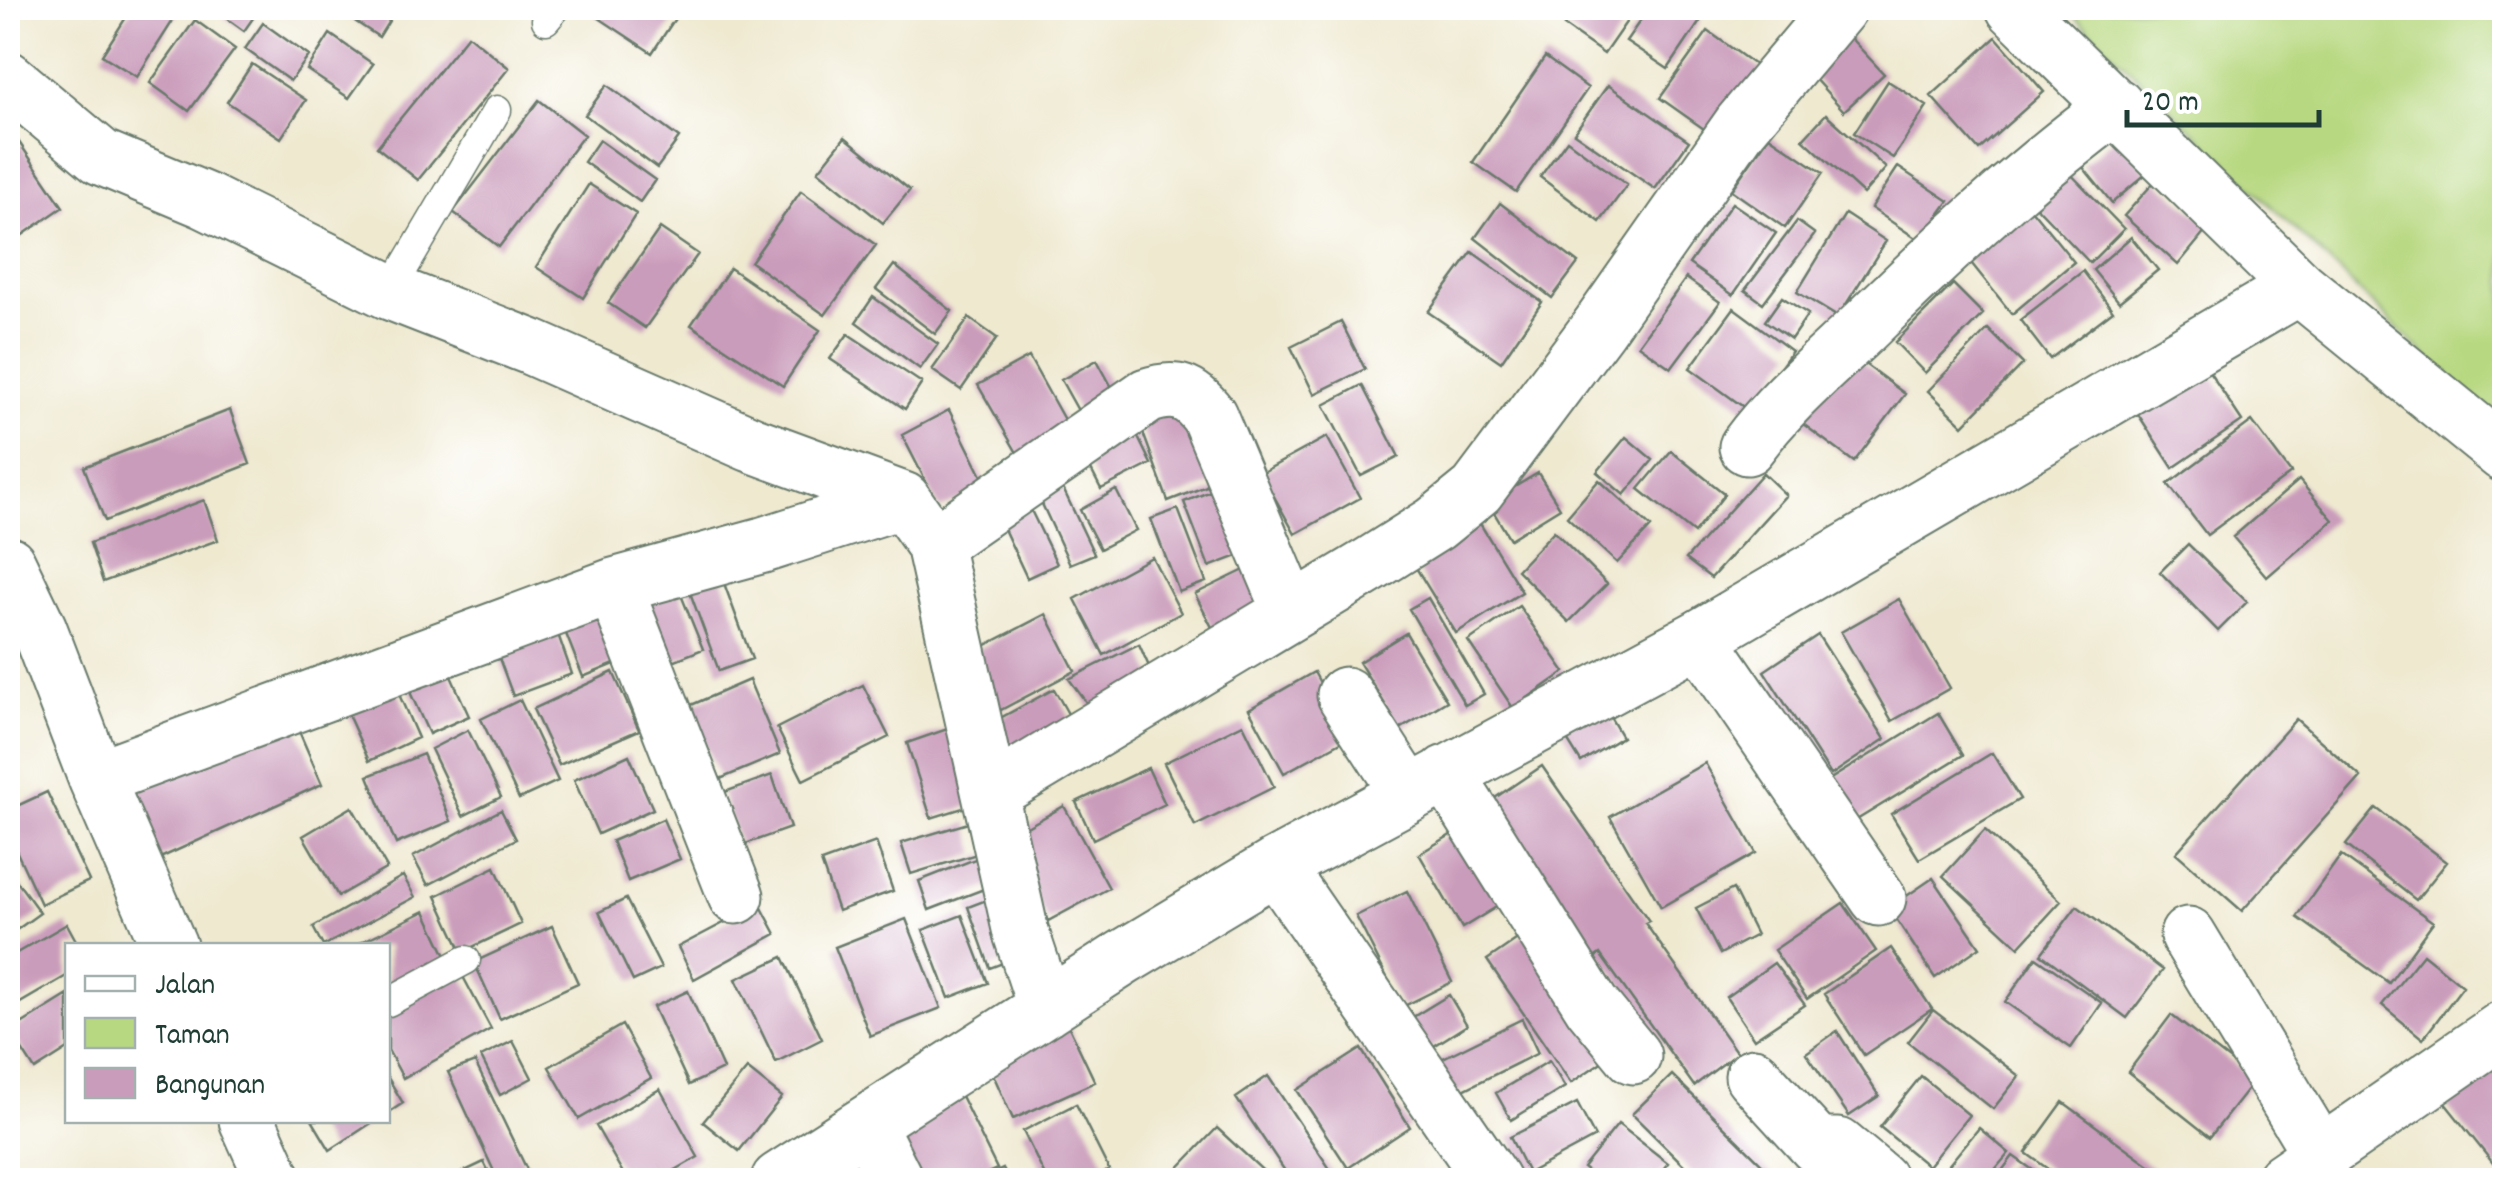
<svg xmlns="http://www.w3.org/2000/svg" width="2512" height="1188" font-family="Dekko,sans-serif">
<style>
.green{fill:#b7d880;stroke:#6b8a5a;stroke-width:2.5}
.building{fill:#ca9cbb}
.lines{fill:none;stroke-linecap:round;stroke-linejoin:round}
.service-casing{stroke:#68796b;stroke-width:31}
.minor-casing{stroke:#68796b;stroke-width:59}
.service{stroke:#fff;stroke-width:28}
.minor{stroke:#fff;stroke-width:55}
</style>
<rect width="100%" height="100%" fill="#fff"/>
<filter id="ink" filterUnits="userSpaceOnUse"><feTurbulence type="fractalNoise" baseFrequency=".01" numOctaves="2"/><feDisplacementMap in="SourceGraphic" scale="20" xChannelSelector="R" yChannelSelector="G"/><feConvolveMatrix kernelMatrix="1 2 1 2 8 2 1 2 1" color-interpolation-filters="sRGB"/></filter>
<filter id="wash" filterUnits="userSpaceOnUse"><feTurbulence type="fractalNoise" baseFrequency=".0048" numOctaves="4" result="noise"/><feDisplacementMap in="SourceGraphic" scale="40" xChannelSelector="R" yChannelSelector="G"/><feGaussianBlur stdDeviation="2.25" result="paint"/><feColorMatrix in="noise" values="0 0 0 0 0 0 0 0 0 0 0 0 0 0 0 0 0 1.4 0 .05"/><feComposite in="paint" operator="in"/></filter>
<g filter="url(#wash)">
<rect width="100%" height="100%" fill="#efe9d0"/>
<path class="green" d="M2066,8H2504V430L2479,407Z"/>
<g id="blocks">
<path class="building" d="M132,8H181L137,77L102,55Z
M212,8H260L244,31Z
M353,8H397L379,37L347,16Z
M597,8H682L652,53L593,14Z
M1577,8H1636L1604,54L1564,26Z
M1649,8H1683L1701,20L1668,69L1626,41Z
M195,20L235,49L189,111L150,83Z
M263,23L309,56L290,81L245,49Z
M1843,30L1884,74L1844,111L1804,67Z
M1708,31L1762,70L1714,136L1660,98Z
M330,34L373,64L349,98L307,70Z
M468,35L509,68L418,180L377,147Z
M1996,37L2044,92L1979,150L1931,96Z
M1545,57L1588,88L1516,192L1473,162Z
M252,64L306,100L281,138L227,102Z
M1888,81L1927,106L1893,158L1854,133Z
M607,85L679,138L657,168L585,115Z
M1608,85L1689,141L1655,189L1574,133Z
M539,100L584,135L499,247L453,212Z
M1826,114L1886,168L1863,194L1803,139Z
M8,126L63,207L8,245Z
M1769,136L1823,173L1785,228L1731,190Z
M2117,136L2147,173L2112,203L2082,166Z
M845,137L910,190L883,223L818,171Z
M599,140L655,180L640,202L584,162Z
M1567,140L1627,185L1600,222L1540,177Z
M2062,165L2124,229L2090,263L2028,198Z
M1898,167L1949,201L1920,241L1871,208Z
M2156,180L2210,226L2178,265L2124,216Z
M589,184L636,214L583,298L536,267Z
M801,191L876,245L825,315L751,262Z
M1500,203L1578,263L1552,298L1475,238Z
M1732,203L1776,233L1733,295L1689,264Z
M2027,204L2074,262L2012,314L1964,254Z
M1845,214L1886,241L1838,317L1797,292Z
M1797,221L1815,234L1763,303L1745,290Z
M660,228L698,254L645,328L608,303Z
M2131,237L2158,270L2119,302L2093,270Z
M1472,252L1542,302L1501,362L1428,312Z
M894,265L952,311L935,334L876,289Z
M730,268L820,330L783,386L691,325Z
M2083,271L2113,311L2050,359L2020,320Z
M1686,278L1720,302L1671,368L1638,345Z
M1953,284L1983,314L1925,373L1895,342Z
M873,297L938,344L920,369L856,322Z
M1782,297L1808,314L1791,339L1765,321Z
M1734,308L1792,351L1749,411L1690,368Z
M969,318L997,338L961,390L932,370Z
M1341,322L1365,369L1314,394L1291,347Z
M1988,329L2023,364L1963,425L1928,391Z
M848,334L922,383L905,409L830,359Z
M1850,353L1905,394L1854,462L1799,421Z
M1029,357L1073,436L1024,465L978,385Z
M1097,360L1121,404L1085,423L1061,380Z
M2205,365L2242,421L2173,468L2136,411Z
M1362,385L1399,457L1361,476L1324,405Z
M1188,404L1217,482L1168,501L1139,422Z
M230,410L250,464L105,521L84,467Z
M949,410L987,486L940,509L902,435Z
M2252,421L2291,473L2207,535L2168,484Z
M1134,429L1151,464L1101,489L1083,454Z
M1327,437L1360,498L1295,534L1261,473Z
M1626,437L1653,460L1624,495L1597,472Z
M1671,451L1725,494L1694,533L1639,489Z
M1538,473L1560,508L1510,539L1488,503Z
M1763,473L1786,495L1711,578L1686,559Z
M1059,480L1094,554L1070,564L1036,491Z
M1599,480L1651,527L1617,563L1567,517Z
M2299,480L2333,520L2267,577L2233,537Z
M1233,482L1259,548L1209,567L1184,502Z
M1116,490L1136,530L1100,549L1080,510Z
M204,500L218,540L103,582L90,543Z
M1026,500L1057,564L1027,578L997,514Z
M1178,509L1206,582L1179,592L1151,519Z
M1476,517L1522,592L1456,633L1410,558Z
M1554,531L1607,584L1569,622L1517,570Z
M2188,544L2247,602L2218,631L2160,572Z
M1152,557L1181,613L1104,655L1075,599Z
M1261,562L1272,606L1217,637L1195,594Z
M718,567L752,659L719,671L685,579Z
M675,580L703,649L663,665L635,595Z
M1428,598L1484,694L1465,705L1409,609Z
M1899,599L1950,688L1892,721L1841,632Z
M601,605L622,661L583,677L561,621Z
M1519,606L1565,672L1513,708L1468,641Z
M1046,614L1075,671L995,713L965,656Z
M553,620L572,674L513,696L493,642Z
M1406,633L1447,701L1400,729L1359,662Z
M1818,635L1885,739L1831,775L1764,671Z
M1139,644L1154,678L1091,709L1069,679Z
M441,654L469,716L429,734L401,672Z
M613,672L639,730L559,765L533,709Z
M1314,672L1350,737L1284,773L1249,709Z
M391,676L418,738L369,761L341,699Z
M749,680L780,754L720,779L689,706Z
M863,685L889,737L803,780L777,728Z
M1054,689L1076,728L1013,763L991,723Z
M520,700L558,781L519,799L481,719Z
M1603,705L1622,737L1581,762L1561,730Z
M1938,713L1963,755L1850,824L1824,783Z
M292,715L322,784L158,859L127,790Z
M2296,719L2361,777L2242,911L2176,853Z
M1243,724L1274,787L1195,826L1164,763Z
M950,728L976,804L931,818L907,743Z
M468,730L501,797L463,816L431,749Z
M1992,753L2020,799L1919,859L1891,814Z
M423,754L451,821L396,844L368,776Z
M629,755L653,809L598,834L574,780Z
M1705,763L1756,853L1661,907L1610,817Z
M1542,766L1649,921L1645,923L1737,1053L1694,1086L1600,954L1590,961L1483,806Z
M1148,768L1165,804L1093,839L1076,802Z
M772,775L790,828L740,846L722,793Z
M47,792L89,881L41,904L8,833V810Z
M1064,806L1109,888L1048,921L1004,840Z
M352,807L387,868L338,896L303,836Z
M2376,808L2447,862L2416,900L2346,845Z
M501,810L516,839L428,885L413,857Z
M663,819L680,859L628,881L612,841Z
M968,823L977,854L911,874L901,843Z
M1464,827L1506,901L1462,928L1419,854Z
M1985,830L2061,901L2019,947L1943,876Z
M876,842L893,891L838,911L821,862Z
M985,855L997,884L929,910L919,881Z
M2341,855L2433,922L2389,983L2297,917Z
M495,867L521,924L462,952L436,896Z
M8,869L40,913L8,936Z
M403,876L415,897L323,946L313,927Z
M1933,878L1980,947L1935,978L1889,908Z
M1733,889L1756,935L1720,954L1696,908Z
M1407,891L1452,982L1402,1007L1356,916Z
M994,897L1016,958L990,968L968,907Z
M626,899L661,968L633,981L599,912Z
M1843,903L1876,951L1807,999L1774,950Z
M760,904L776,934L694,979L678,947Z
M2077,906L2163,970L2127,1018L2041,954Z
M425,911L447,958L388,986V946H353Z
M962,915L988,983L949,998L923,930Z
M906,919L941,1008L870,1036L835,947Z
M67,924L79,946H68V975L8,1010V958Z
M552,926L578,983L500,1019L474,962Z
M1529,931L1613,1054L1571,1083L1487,960Z
M1891,948L1932,1009L1864,1055L1824,994Z
M2423,954L2463,986L2423,1039L2382,1005Z
M783,957L822,1039L776,1062L736,979Z
M2036,957L2102,1003L2071,1048L2005,1002Z
M1774,963L1805,1005L1754,1039L1726,997Z
M460,971L491,1029L403,1078L388,1050V1011Z
M688,991L723,1069L689,1085L653,1007Z
M68,995V1049L35,1070L10,1031Z
M1449,995L1467,1025L1418,1056L1400,1025Z
M1933,1010L2019,1076L1993,1109L1908,1042Z
M2171,1015L2255,1080L2210,1137L2128,1072Z
M1522,1019L1538,1053L1447,1098L1431,1064Z
M622,1025L651,1078L579,1119L549,1067Z
M1068,1025L1095,1082L1013,1119L987,1061Z
M1837,1031L1879,1096L1849,1116L1806,1053Z
M513,1041L532,1078L500,1095L481,1057Z
M1361,1049L1410,1127L1348,1168L1297,1090Z
M1549,1061L1565,1087L1511,1120L1496,1093Z
M475,1062L532,1180H498L448,1072Z
M2490,1065L2504,1083V1177L2444,1102Z
M747,1069L782,1097L739,1151L703,1122Z
M1672,1075L1778,1180H1699L1632,1114Z
M1268,1076L1334,1175L1325,1180H1291L1236,1098Z
M1921,1076L1969,1115L1928,1166L1880,1127Z
M388,1078L403,1103L388,1113Z
M660,1089L698,1157L658,1180H627L596,1126Z
M960,1094L997,1169L972,1180H908L883,1131Z
M2063,1102L2156,1170L2148,1180H2063L2026,1153Z
M1577,1103L1595,1137L1528,1173L1510,1137Z
M1076,1104L1109,1170L1089,1180H1047L1023,1131Z
M312,1120H376L330,1150Z
M1618,1124L1668,1163L1654,1180H1599L1583,1168Z
M1217,1128L1273,1180H1167Z
M1979,1128L2009,1153L1986,1180H1950L1942,1173Z
M2013,1156L2047,1180H1995Z
M858,1157L872,1180H817Z
M484,1162L493,1180H446Z
M1003,1169L1009,1180H980Z"/>
</g>
</g>
<g filter="url(#ink)">
<use href="#blocks" fill-opacity="0" stroke="#68796b" stroke-width="2.5"/>
<g class="lines">
<g class="service-casing">
<path id="service" d="M546,20L556,8
M390,292L497,110
M388,1002L466,960"/>
</g>
<g class="minor-casing">
<path id="minor" d="M2014,8L2299,287L2504,454
M8,79L101,157L206,201L390,292L531,347L751,444L903,500L934,544L1021,933L1046,1008
M1747,447C1781,401 1823,366 1864,327C1946,247 2023,175 2116,106
M934,544L1147,396C1176,386 1191,392 1209,416L1291,611
M8,564L39,629L96,778L169,946
M614,586L736,896
M1699,638L1878,898
M1345,695L1409,794
M1446,773L1592,1006L1633,1056
M96,778L614,586L763,545L903,500
M991,793L1370,565L1435,524L1477,490L1599,327L1741,125L1839,8
M1276,866L1492,1180
M2188,935L2321,1155
M1753,1076L1817,1146H1838L1879,1180
M247,1120L274,1180
M867,1124L895,1180
M779,1180L1123,958L1276,866L1699,638L2299,287
M2284,1180L2504,1028"/>
</g>
<use href="#service" class="service"/>
<use href="#minor" class="minor"/>
</g>
</g>
<rect width="2512" height="1188" fill="none" stroke="#fff" stroke-width="40"/>
<rect x="65" y="943" width="325" height="180" fill="#ffffff" stroke="#a5b1ae" stroke-width="2.5"/>
<rect x="85" y="976" width="50" height="15" fill="#ffffff" stroke="#a5b1ae" stroke-width="2.5"/>
<text x="155" y="993" font-size="30" fill="#1f3d34">Jalan</text>
<rect x="85" y="1018" width="50" height="30" fill="#b7d880" stroke="#a5b1ae" stroke-width="2.5"/>
<text x="155" y="1043" font-size="30" fill="#1f3d34">Taman</text>
<rect x="85" y="1068" width="50" height="30" fill="#ca9cbb" stroke="#a5b1ae" stroke-width="2.5"/>
<text x="155" y="1093" font-size="30" fill="#1f3d34">Bangunan</text>
<path d="M2127 110v15h192v-15" fill="none" stroke="#1f3d34" stroke-width="5"/>
<text x="2142" y="110" font-size="30" fill="#1f3d34" stroke="#ffffff" stroke-width="8" paint-order="stroke">20 m</text>
</svg>
